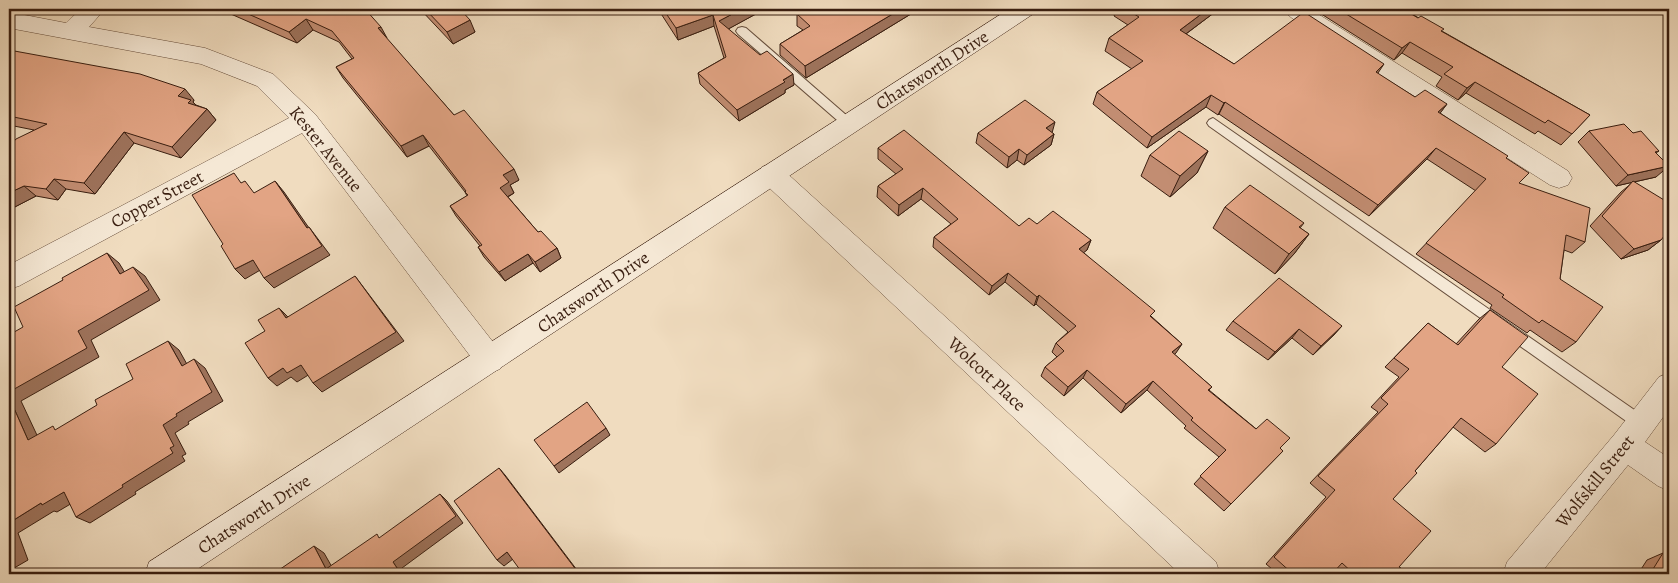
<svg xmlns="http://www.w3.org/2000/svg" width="1678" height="583" font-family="Alegreya,serif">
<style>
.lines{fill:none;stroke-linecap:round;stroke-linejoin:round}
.lane-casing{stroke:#674e3c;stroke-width:2}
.street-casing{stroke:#674e3c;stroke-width:1}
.secondary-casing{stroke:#391e10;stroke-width:1}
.lane{fill:#f5e8d5;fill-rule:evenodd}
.street{fill:#f5e8d5;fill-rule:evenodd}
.secondary{fill:#f5e8d5;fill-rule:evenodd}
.wall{fill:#c28d72;stroke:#391e10}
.shaded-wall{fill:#9e735c;stroke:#391e10}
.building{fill:#e2a484;stroke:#391e10}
.labels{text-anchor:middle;stroke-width:4;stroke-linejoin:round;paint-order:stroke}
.street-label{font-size:18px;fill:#391e10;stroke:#f5e8d5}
</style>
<rect width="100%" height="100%" fill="#f0dcbf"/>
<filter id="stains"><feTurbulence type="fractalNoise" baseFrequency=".004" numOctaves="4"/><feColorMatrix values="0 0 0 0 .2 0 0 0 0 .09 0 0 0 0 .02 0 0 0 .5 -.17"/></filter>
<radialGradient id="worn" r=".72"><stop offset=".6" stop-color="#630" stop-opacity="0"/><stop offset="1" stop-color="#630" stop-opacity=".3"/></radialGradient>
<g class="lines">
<g class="lane-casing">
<path id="lane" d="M742,27L746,28L853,121L855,124L853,127H845L738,34L736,31L738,28Z
M1213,118L1646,418L1648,423L1646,428L1641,430L1636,428L1209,126L1207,123L1209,120Z"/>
</g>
<g class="street-casing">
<path id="street" d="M81,9H105L89,27L205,48L273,74L315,114L500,351L504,360L500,369L490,373L480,369L302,133L19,286L9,289V265L289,118L257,86L201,64L9,28V12L66,23Z
M1284,9H1310L1568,171L1572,178L1568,185L1559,188L1550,185L1308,31L1287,14Z
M771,164L780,167L1216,562L1220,574H1180L762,181L758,174L762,167Z
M1669,373V409L1645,442L1669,458V491L1658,486L1628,465L1540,574H1503L1507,562L1614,435L1659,377Z"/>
</g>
<g class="secondary-casing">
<path id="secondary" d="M1009,9H1036L1033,14L190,574H145L149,562Z"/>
</g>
<use href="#lane" class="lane"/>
<use href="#street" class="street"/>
<use href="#secondary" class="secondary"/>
</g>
<path class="wall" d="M168,9H182L178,12Z
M207,9H365L387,39L454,115L519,180L510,185L514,193L508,197L538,232L557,248L561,258L540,272L533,263L505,281L484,257L478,247L480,246L456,216L450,206L467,196L465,192L429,146L407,157L343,78L336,67L352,59L339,42L313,30L297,43L224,11L221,14Z
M420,9H467L469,13L465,15L475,32L453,44Z
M658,9H765L728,29L794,85L785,90V93L739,121L700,84L698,73L724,58L714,26L678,40Z
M919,9L806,78L780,55V44L803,30L797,26V14Z
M1117,9H1219L1186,34L1234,64L1378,74L1415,97L1447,104L1440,113L1506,158L1519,183L1585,242L1572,253L1564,250L1560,279L1576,342L1562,352L1530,330L1527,333L1490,308L1492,305L1416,254L1476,191L1427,159L1369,216L1219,114L1218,115L1206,107L1147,148L1093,104L1097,92L1132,69L1105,51L1109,38L1128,25L1114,16Z
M1316,9H1403L1590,115L1561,145L1538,131L1535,134L1466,93L1458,100L1436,86L1442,77L1402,53L1394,60L1315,10Z
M9,50L194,100L193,102L196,105L207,109L216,120L181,158L134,143L95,194L66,189L58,200L36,196L9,210V147L34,130L9,125Z
M1589,131L1633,133L1659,151L1656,153V177L1634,182L1661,240L1648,250L1621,259L1590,226L1621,192L1633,182L1616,186L1578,142Z
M978,133H1052L1054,134L1051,145L1024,165L1017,160L1007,168L976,143Z
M878,148L1019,226L1037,224L1091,240L1087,250L1083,252L1152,317L1182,344L1174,354L1212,387L1209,390L1283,451L1224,511L1194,484L1219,457L1184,428L1186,426L1147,390L1121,413L1083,378L1064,396L1041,376L1045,367L1057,357L1052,352L1056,343L1068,332L1036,304L1034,306L1005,282L989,295L933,247L934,237L951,224L921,199L898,216L877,197L878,186L896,174L878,159Z
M1208,151L1197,173L1170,197L1141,176L1150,155Z
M1225,207L1304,223L1300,228L1309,234L1294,254L1275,274L1213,228Z
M1490,310L1502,367L1496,444L1485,452L1453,427L1415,471L1393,499L1399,567L1396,574H1338L1335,572L1332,574H1278L1266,564L1326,497L1310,483L1378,412L1371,407L1399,377L1385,367L1428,323L1456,344L1479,319Z
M1233,321L1342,326L1313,355L1292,338L1268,360L1226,330Z
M1663,553L1669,574H1638L1647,560Z"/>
<path class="shaded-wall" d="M175,9H182L178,12Z
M217,9H222L224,11L221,14Z
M458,9H467L469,13L462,17Z
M742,9H765L721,33L719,21Z
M901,9H919L806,78L805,66Z
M1208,9H1219L1175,42L1180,30Z
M713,15L714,26L678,40L676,28Z
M306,19L313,30L297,43L289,32Z
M470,20L475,32L453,44L447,32Z
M381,27L387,38L378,28Z
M1410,42L1402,53L1394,60L1402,48Z
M1384,64L1376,76V72Z
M793,74L794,85L785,90V93L739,121L737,110Z
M1475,82L1466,93L1458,100L1467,88Z
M185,89L194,100L193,102L201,111L178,96Z
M1211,95L1206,107L1147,148L1152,137Z
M1225,102L1219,114L1218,115L1224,103Z
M1447,104L1438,116V112Z
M207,109L216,120L181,158L172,147Z
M1055,122L1052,133L1046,128Z
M124,132L134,143L95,194L84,183Z
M1054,134L1051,145L1024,165L1027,155Z
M423,135L429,146L407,157L401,146Z
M1436,148L1427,159L1369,216L1378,205Z
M1019,149L1017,160L1007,168L1009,157Z
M1208,151L1197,173L1170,197L1180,176Z
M1669,166L1656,177L1616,186L1628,175Z
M514,169L519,180L510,185L514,193L505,198L500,188L503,175Z
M54,179L66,189L58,200L46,189Z
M275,181L284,192L316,238L307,228Z
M24,186L36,196L9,210V193Z
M923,188L921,199L898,216L899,205Z
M309,227L330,255L274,288L264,278Z
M1309,234L1294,254L1275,274L1289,254Z
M1091,240L1087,250L1076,259L1079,249Z
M1661,240L1648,250L1621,259L1634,249Z
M557,248L561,258L540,272L535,262Z
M107,253L119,263L132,284L120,274Z
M528,254L533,263L505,281L499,272Z
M253,260L262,269L245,279L235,269Z
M133,267L145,276L160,300L91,340L99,357L21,401L43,448L28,440L9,397V392L78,331Z
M1008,273L1005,282L989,295L992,286Z
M355,276L404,341L322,392L313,383Z
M1039,295L1036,304L1034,306L1037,297Z
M279,308L288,317L286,318Z
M1342,326L1334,335L1313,355L1321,346Z
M1299,329L1292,338L1268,360L1275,352Z
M168,341L179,350L193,375L182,366Z
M1182,344L1176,353L1167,361L1172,352Z
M194,359L205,368L223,401L188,422L189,424L175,433L186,454L182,456L185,461L135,492L136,494L90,523L76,517L122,485L163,425L176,414Z
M301,365L310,374L297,382L291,377L277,386L268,378L283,368Z
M1087,370L1083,378L1064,396L1068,387Z
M1153,381L1147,390L1121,413L1126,404Z
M606,428L610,435L559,473L554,466Z
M499,468L505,475L580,574H574Z
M64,492L79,499L57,512L54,511L18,533L28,560L9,571V523L41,503Z
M440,494L447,501L463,523L402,568L406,574H401L393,562Z
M314,546L324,553L336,574L326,569Z
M507,552L513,559L504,566L497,560Z"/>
<path class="building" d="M237,9H365L381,27L378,28L454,115L464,110L514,169L503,175L509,182L500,188L538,232L541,231L557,248L535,262L528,254L499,272L478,247L482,245L450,206L468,195L465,192L466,191L423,135L401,146L336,67L354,58L332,31L306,19L289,32Z
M425,9H460L470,20L447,32Z
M663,9H742L719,21L760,55L767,51L793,74L783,80L785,82L737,110L698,73L726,57L713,15L676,28Z
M806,9H901L805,66L780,44L810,26L797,14Z
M1126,9H1208L1180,30L1234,64L1304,12L1384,64L1376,72L1415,97L1425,90L1447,104L1438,112L1508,156L1506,158L1529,173L1519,183L1590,208L1585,242L1566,235L1560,279L1603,307L1576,342L1542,320L1539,323L1502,297L1504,295L1426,243L1486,179L1436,148L1378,205L1225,102L1224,103L1211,95L1152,137L1097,92L1143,61L1109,38L1139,17Z
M1338,9H1403L1418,18L1421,16L1444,29L1441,31L1590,115L1572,134L1548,120L1545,123L1475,82L1467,88L1444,74L1453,67L1410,42L1402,48Z
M9,50L140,74L185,89L178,96L191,100L188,103L207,109L172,147L124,132L84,183L54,179L46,189L24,186L9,193V147L16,139L47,124L9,116Z
M1025,100L1055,122L1046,128L1054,134L1027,155L1019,149L1009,157L978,133Z
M1624,124L1633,133L1641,131L1659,151L1655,152L1669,166L1628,175L1589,131Z
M904,130L1019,226L1029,218L1037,224L1053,211L1091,240L1079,249L1155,311L1150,316L1182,344L1172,352L1212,387L1208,390L1256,429L1267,419L1290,438L1280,448L1283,451L1231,504L1200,476L1226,450L1191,420L1193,418L1153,381L1126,404L1087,370L1068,387L1045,367L1064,351L1056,343L1076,326L1039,295L1037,297L1008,273L992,286L934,237L958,219L923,188L899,205L878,186L903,169L878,148Z
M1179,131L1208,151L1180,176L1150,155Z
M234,173L241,183L245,181L254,193L275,181L307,228L309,227L322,246L264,278L253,260L235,269L221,246L223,244L192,195Z
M1633,181L1669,203V230L1661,240L1634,249L1602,216Z
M1250,185L1304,223L1299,227L1309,234L1289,254L1225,207Z
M107,253L120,274L133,267L149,290L78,331L87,348L9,392V335L23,327L14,307L63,280L62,278Z
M355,276L396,332L313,383L301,365L287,373L283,368L268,378L245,343L265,331L258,320L279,308L286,318Z
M1279,278L1342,326L1321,346L1299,329L1275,352L1233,321Z
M1490,310L1528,337L1502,367L1538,394L1496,444L1461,418L1415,471L1417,473L1393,499L1431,531L1399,567L1401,568L1396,574H1354L1342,563L1332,574H1293L1274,557L1335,490L1318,476L1388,404L1381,398L1409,369L1394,358L1428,323L1458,345Z
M168,341L182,366L194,359L212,392L176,414L177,416L163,425L174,446L170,448L173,453L122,485L123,487L76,517L64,492L42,505L41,503L9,523V397L28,440L53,426L55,430L97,405L95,400L133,379L126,364Z
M587,402L606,428L554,466L534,440Z
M499,468L577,571L574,574H523L507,552L497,560L454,501Z
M440,494L456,516L393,562L401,574H273L314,546L326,569L377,534L379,538Z
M9,544L12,553L9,555Z
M1663,553L1669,558V574H1650Z"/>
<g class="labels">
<g class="street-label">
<text transform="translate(932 70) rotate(-33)" y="6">Chatsworth Drive</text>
<text transform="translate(326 149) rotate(51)" y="6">Kester Avenue</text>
<text transform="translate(157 199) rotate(-28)" y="6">Copper Street</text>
<text transform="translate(593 292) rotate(-34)" y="6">Chatsworth Drive</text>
<text transform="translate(987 374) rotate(43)" y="6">Wolcott Place</text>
<text transform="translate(1595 481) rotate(-51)" y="6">Wolfskill Street</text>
<text transform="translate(254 514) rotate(-33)" y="6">Chatsworth Drive</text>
</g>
</g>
<rect width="1678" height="583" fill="none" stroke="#f0dcbf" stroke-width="30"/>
<rect x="10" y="10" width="1658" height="563" fill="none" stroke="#391e10" stroke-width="2.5"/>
<rect x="15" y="15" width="1648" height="553" fill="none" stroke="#391e10"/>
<rect width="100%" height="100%" filter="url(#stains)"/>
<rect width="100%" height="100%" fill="url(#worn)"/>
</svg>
